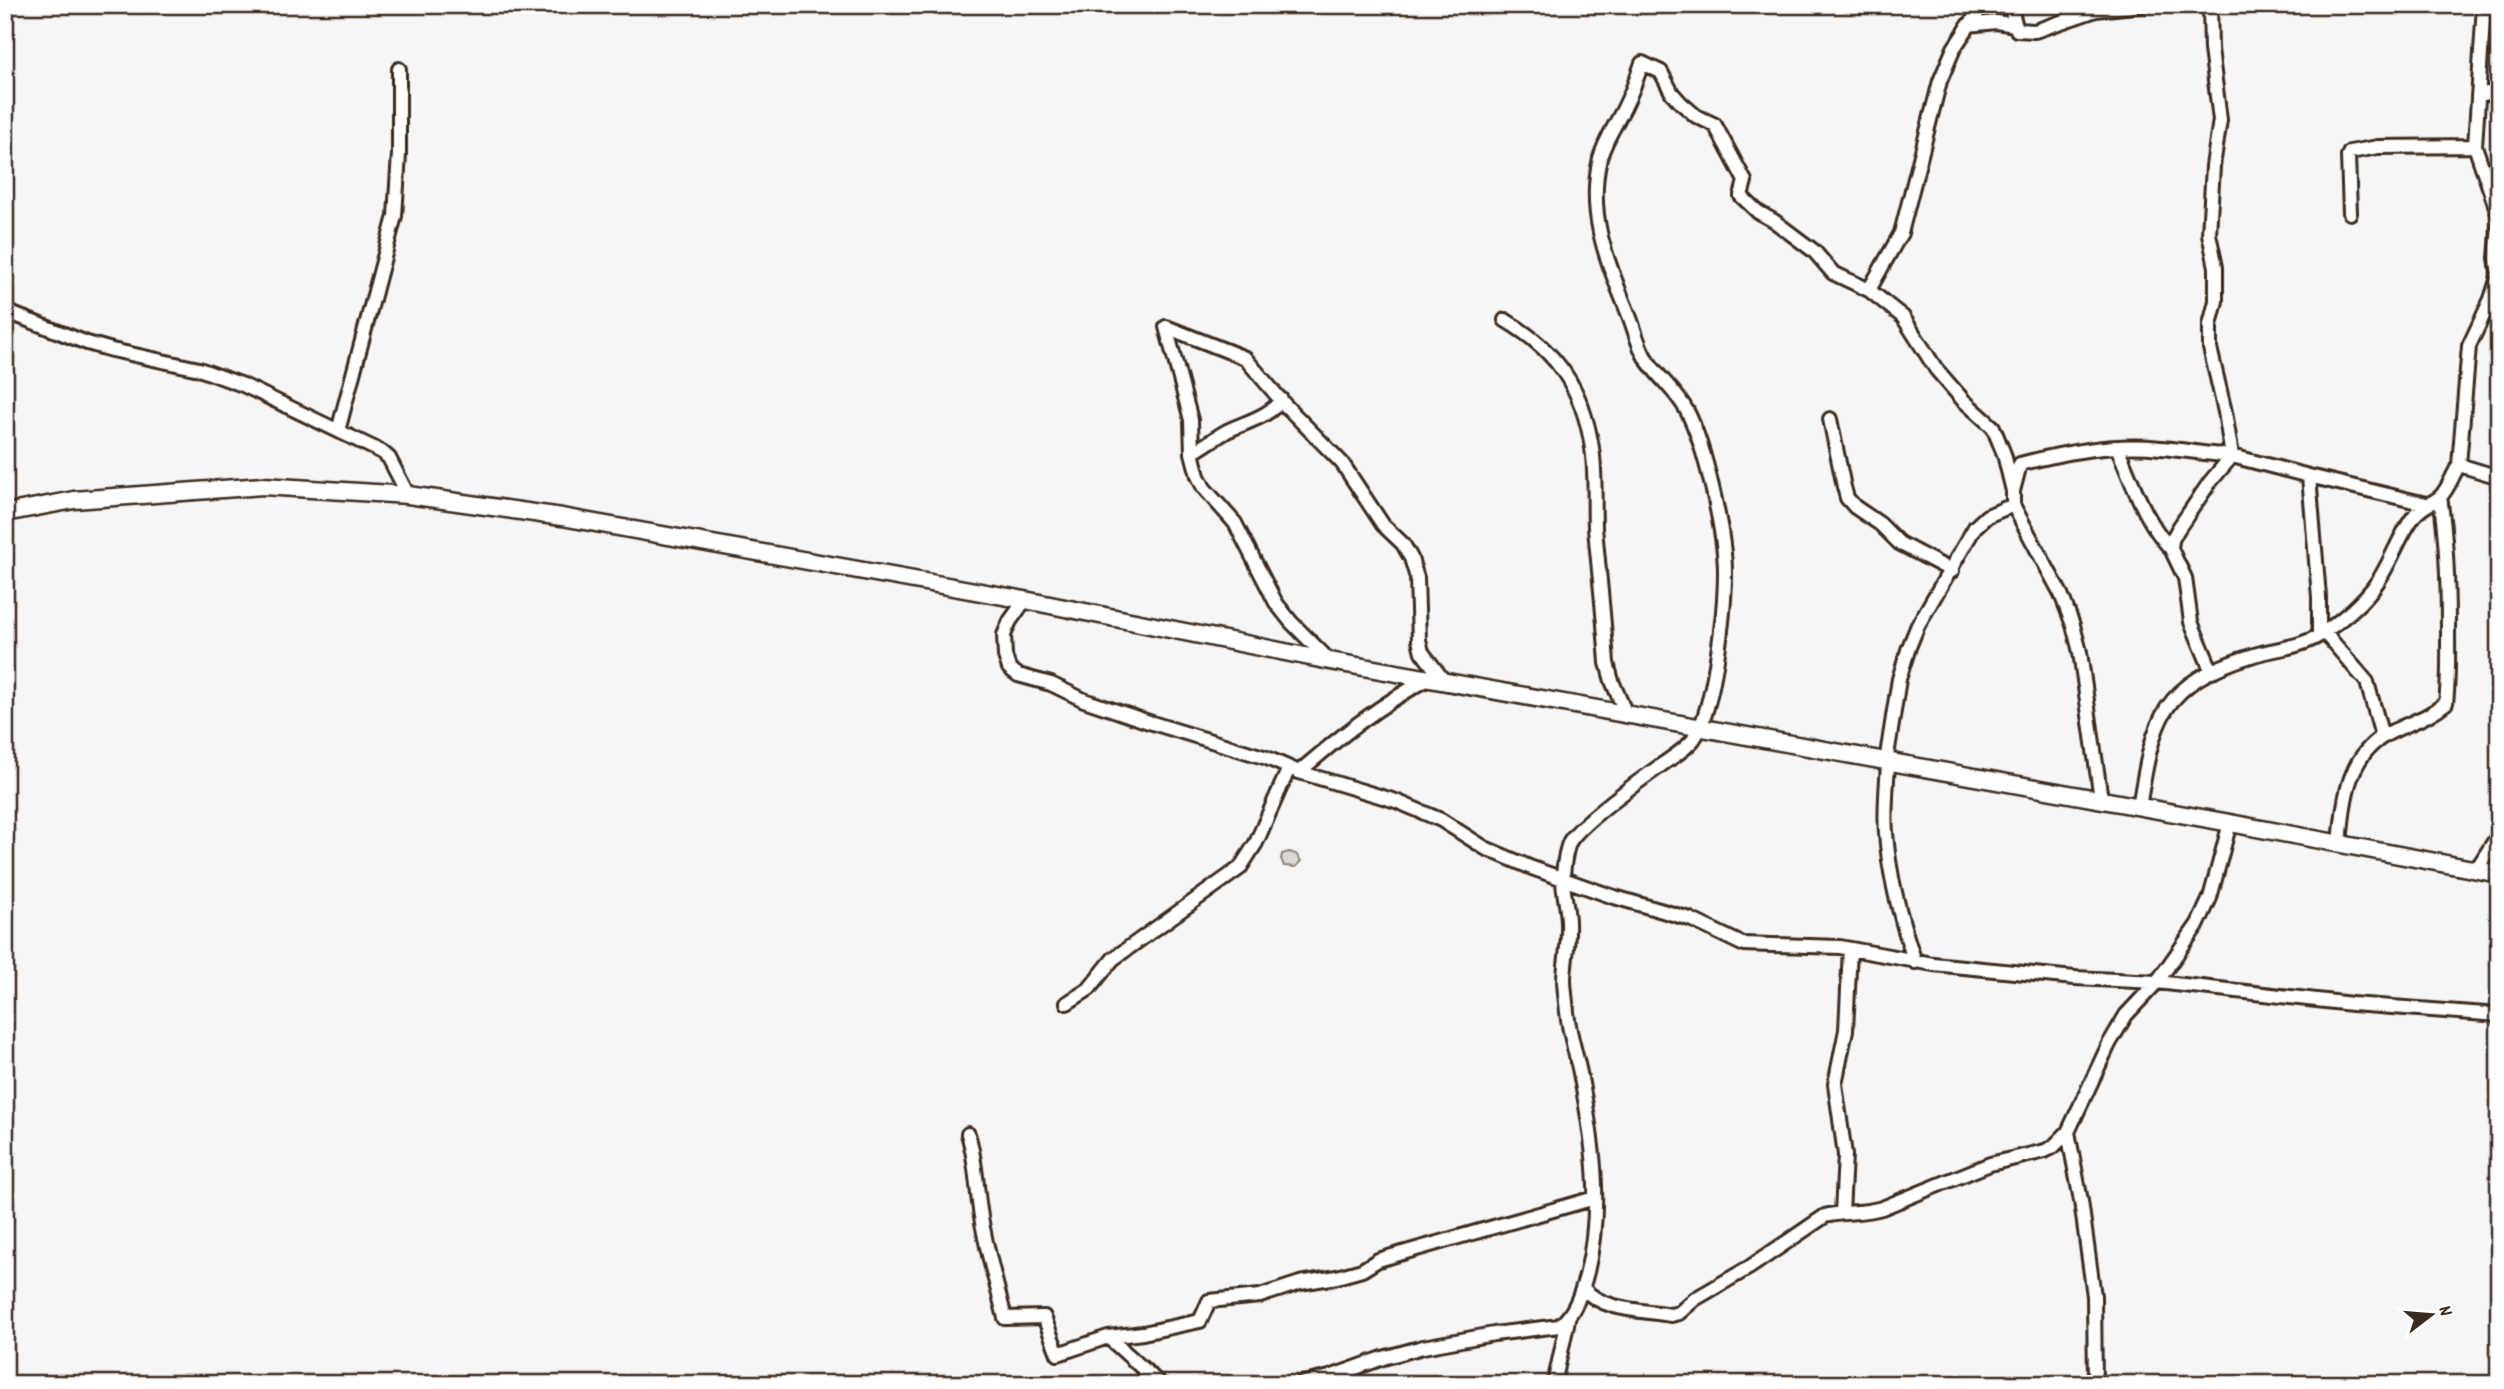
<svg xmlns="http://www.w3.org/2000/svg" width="2504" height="1389" font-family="Dekko,sans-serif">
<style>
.green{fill:#dbd9d6;stroke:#8b827a;stroke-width:2}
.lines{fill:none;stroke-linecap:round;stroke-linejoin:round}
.minor-casing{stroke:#3b2a1e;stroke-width:18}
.major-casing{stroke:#3b2a1e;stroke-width:21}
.minor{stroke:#fff;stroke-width:12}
.major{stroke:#fff;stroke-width:16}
</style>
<rect width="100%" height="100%" fill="#f7f6f6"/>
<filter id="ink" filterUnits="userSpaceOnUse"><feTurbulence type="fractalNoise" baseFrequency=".0143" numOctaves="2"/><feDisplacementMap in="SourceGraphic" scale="14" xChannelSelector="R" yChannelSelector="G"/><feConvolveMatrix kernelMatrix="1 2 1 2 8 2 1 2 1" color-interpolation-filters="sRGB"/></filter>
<g filter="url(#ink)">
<path class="green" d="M1289,852L1296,854L1301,861L1296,867L1284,866L1281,859L1282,854Z"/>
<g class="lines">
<g class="minor-casing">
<path id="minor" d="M2010,5L2017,30L2035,31L2096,10L2143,5
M2484,5L2475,146L2499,216
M1968,25L1996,22L2015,25
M2478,95L2499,91
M2350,213L2348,156L2350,152L2378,147L2475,146
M2499,225L2496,258L2499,274L2491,299L2469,346L2459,465L2499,477
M1869,290L1901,233L1940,81L1954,48L1983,5
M5,311L87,343L112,350L199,369L243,385L382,452L389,458L408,495
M1505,320C1556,350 1583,388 1592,448C1596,474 1594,502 1595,528C1599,573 1604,618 1607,663L1612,681L1626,714
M1166,327L1245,358L1285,405L1342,463L1383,525L1403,544L1411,558L1417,578L1419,640L1422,652L1444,681
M1166,327L1191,420L1192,453L1198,476L1204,488L1235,523L1276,603L1291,622L1330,661
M1830,419L1844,487L1847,498L1855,507L1880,524L1899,543L1952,571
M338,431L395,216L399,154V69
M2117,447C2133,483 2144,520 2171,549
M1192,453C1204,446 1215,438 1227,431C1243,423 1272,416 1281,399
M2013,491V505L2061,594L2073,625L2080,652L2101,799
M1025,600L1010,621L1004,635L1005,656L1009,668L1018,675L1051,684L1084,700L1149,722L1267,758L1299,772L1396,801L1441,820L1485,848L1532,868L1611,896L1690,919L1742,944L1840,947L1933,964L2075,978L2157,982
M2324,632L2367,682L2382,736
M2319,635V597L2309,476L2426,504
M2212,672L2191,622L2185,578L2171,549L2172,540L2178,529L2210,482L2232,456L2309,476
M1886,762L1899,679L1909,647L1918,625L1975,527L1987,516L2013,505
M1888,762C1887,785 1884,810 1886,833C1889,876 1901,921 1915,962
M1299,772C1342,735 1379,705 1430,678
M2139,807C2154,717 2160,684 2254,655C2277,648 2299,648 2320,635C2340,622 2365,601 2378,581C2392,560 2399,536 2414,516C2422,506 2431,504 2440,497C2448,490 2453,474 2459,465
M2230,823L2210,898L2198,924L2157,982L2352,1004L2499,1015
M2340,844C2344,799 2347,752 2393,731C2414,721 2427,718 2446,703C2449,678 2448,653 2448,627C2448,583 2447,541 2440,497
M2476,870L2499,834
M1067,1003L1089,989L1113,959L1240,868L1256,843L1289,768
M968,1134C976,1159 976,1184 980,1210C985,1246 996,1282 1005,1318L1044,1317L1058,1354L1108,1337L1160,1384
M1842,1213L1845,1155L1835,1084L1846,1030L1850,949
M1583,1288C1602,1311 1643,1310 1671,1315L1679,1313L1695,1299L1750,1267L1825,1216C1843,1211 1863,1214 1882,1208L1990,1164L2045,1151L2053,1147L2068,1132
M1108,1337L1143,1333L1200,1321L1209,1301L1260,1296L1300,1283L1337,1277L1362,1270L1378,1260L1595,1198
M1299,1384L1330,1377L1383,1358L1423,1347L1494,1334L1559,1326C1575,1314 1582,1291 1587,1272C1603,1206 1593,1139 1580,1073C1576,1053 1569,1033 1567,1012C1566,1001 1564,989 1564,978C1565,959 1569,941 1568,923C1568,907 1562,890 1563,875C1564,864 1565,851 1570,841C1583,821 1639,781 1660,766C1671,758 1684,751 1693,740C1714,713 1725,609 1725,572C1725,534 1705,445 1687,411C1676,390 1657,377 1645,357C1638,345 1635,331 1630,318C1609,265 1586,217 1600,158C1605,140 1616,124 1624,108C1631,94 1637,78 1642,63L1661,72L1672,93L1681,103L1696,116L1715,125L1745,181L1741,196L1758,212L1774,221L1814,251L1833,273L1869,290L1903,317L1936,369L1963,400L1993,427L2004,454L2013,491L2020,464C2066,452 2113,443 2161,448C2184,450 2208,454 2232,456L2225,412L2210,348V325L2216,301V267L2209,234L2213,166L2220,120L2211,49L2210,5
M1554,1384L1568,1320
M2095,1384L2094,1296L2081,1201L2068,1132L2109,1044L2126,1015L2157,982"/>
</g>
<g class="major-casing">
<path id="major" d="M5,513L74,500L263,486L408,495L562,517L1025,600L1330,661L2230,823L2499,874"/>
</g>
<use href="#minor" class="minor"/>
<use href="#major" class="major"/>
</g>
</g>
<rect width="2504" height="1389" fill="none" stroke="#fff" stroke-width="28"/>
<rect x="14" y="14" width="2476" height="1361" fill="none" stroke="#3b2a1e" stroke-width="2.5" filter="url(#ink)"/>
<g transform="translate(2431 1315) rotate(74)" stroke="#ffffff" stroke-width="5" paint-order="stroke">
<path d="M0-5L12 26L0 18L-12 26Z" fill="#3b2a1e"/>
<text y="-10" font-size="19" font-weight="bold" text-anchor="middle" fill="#3b2a1e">N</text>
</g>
</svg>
